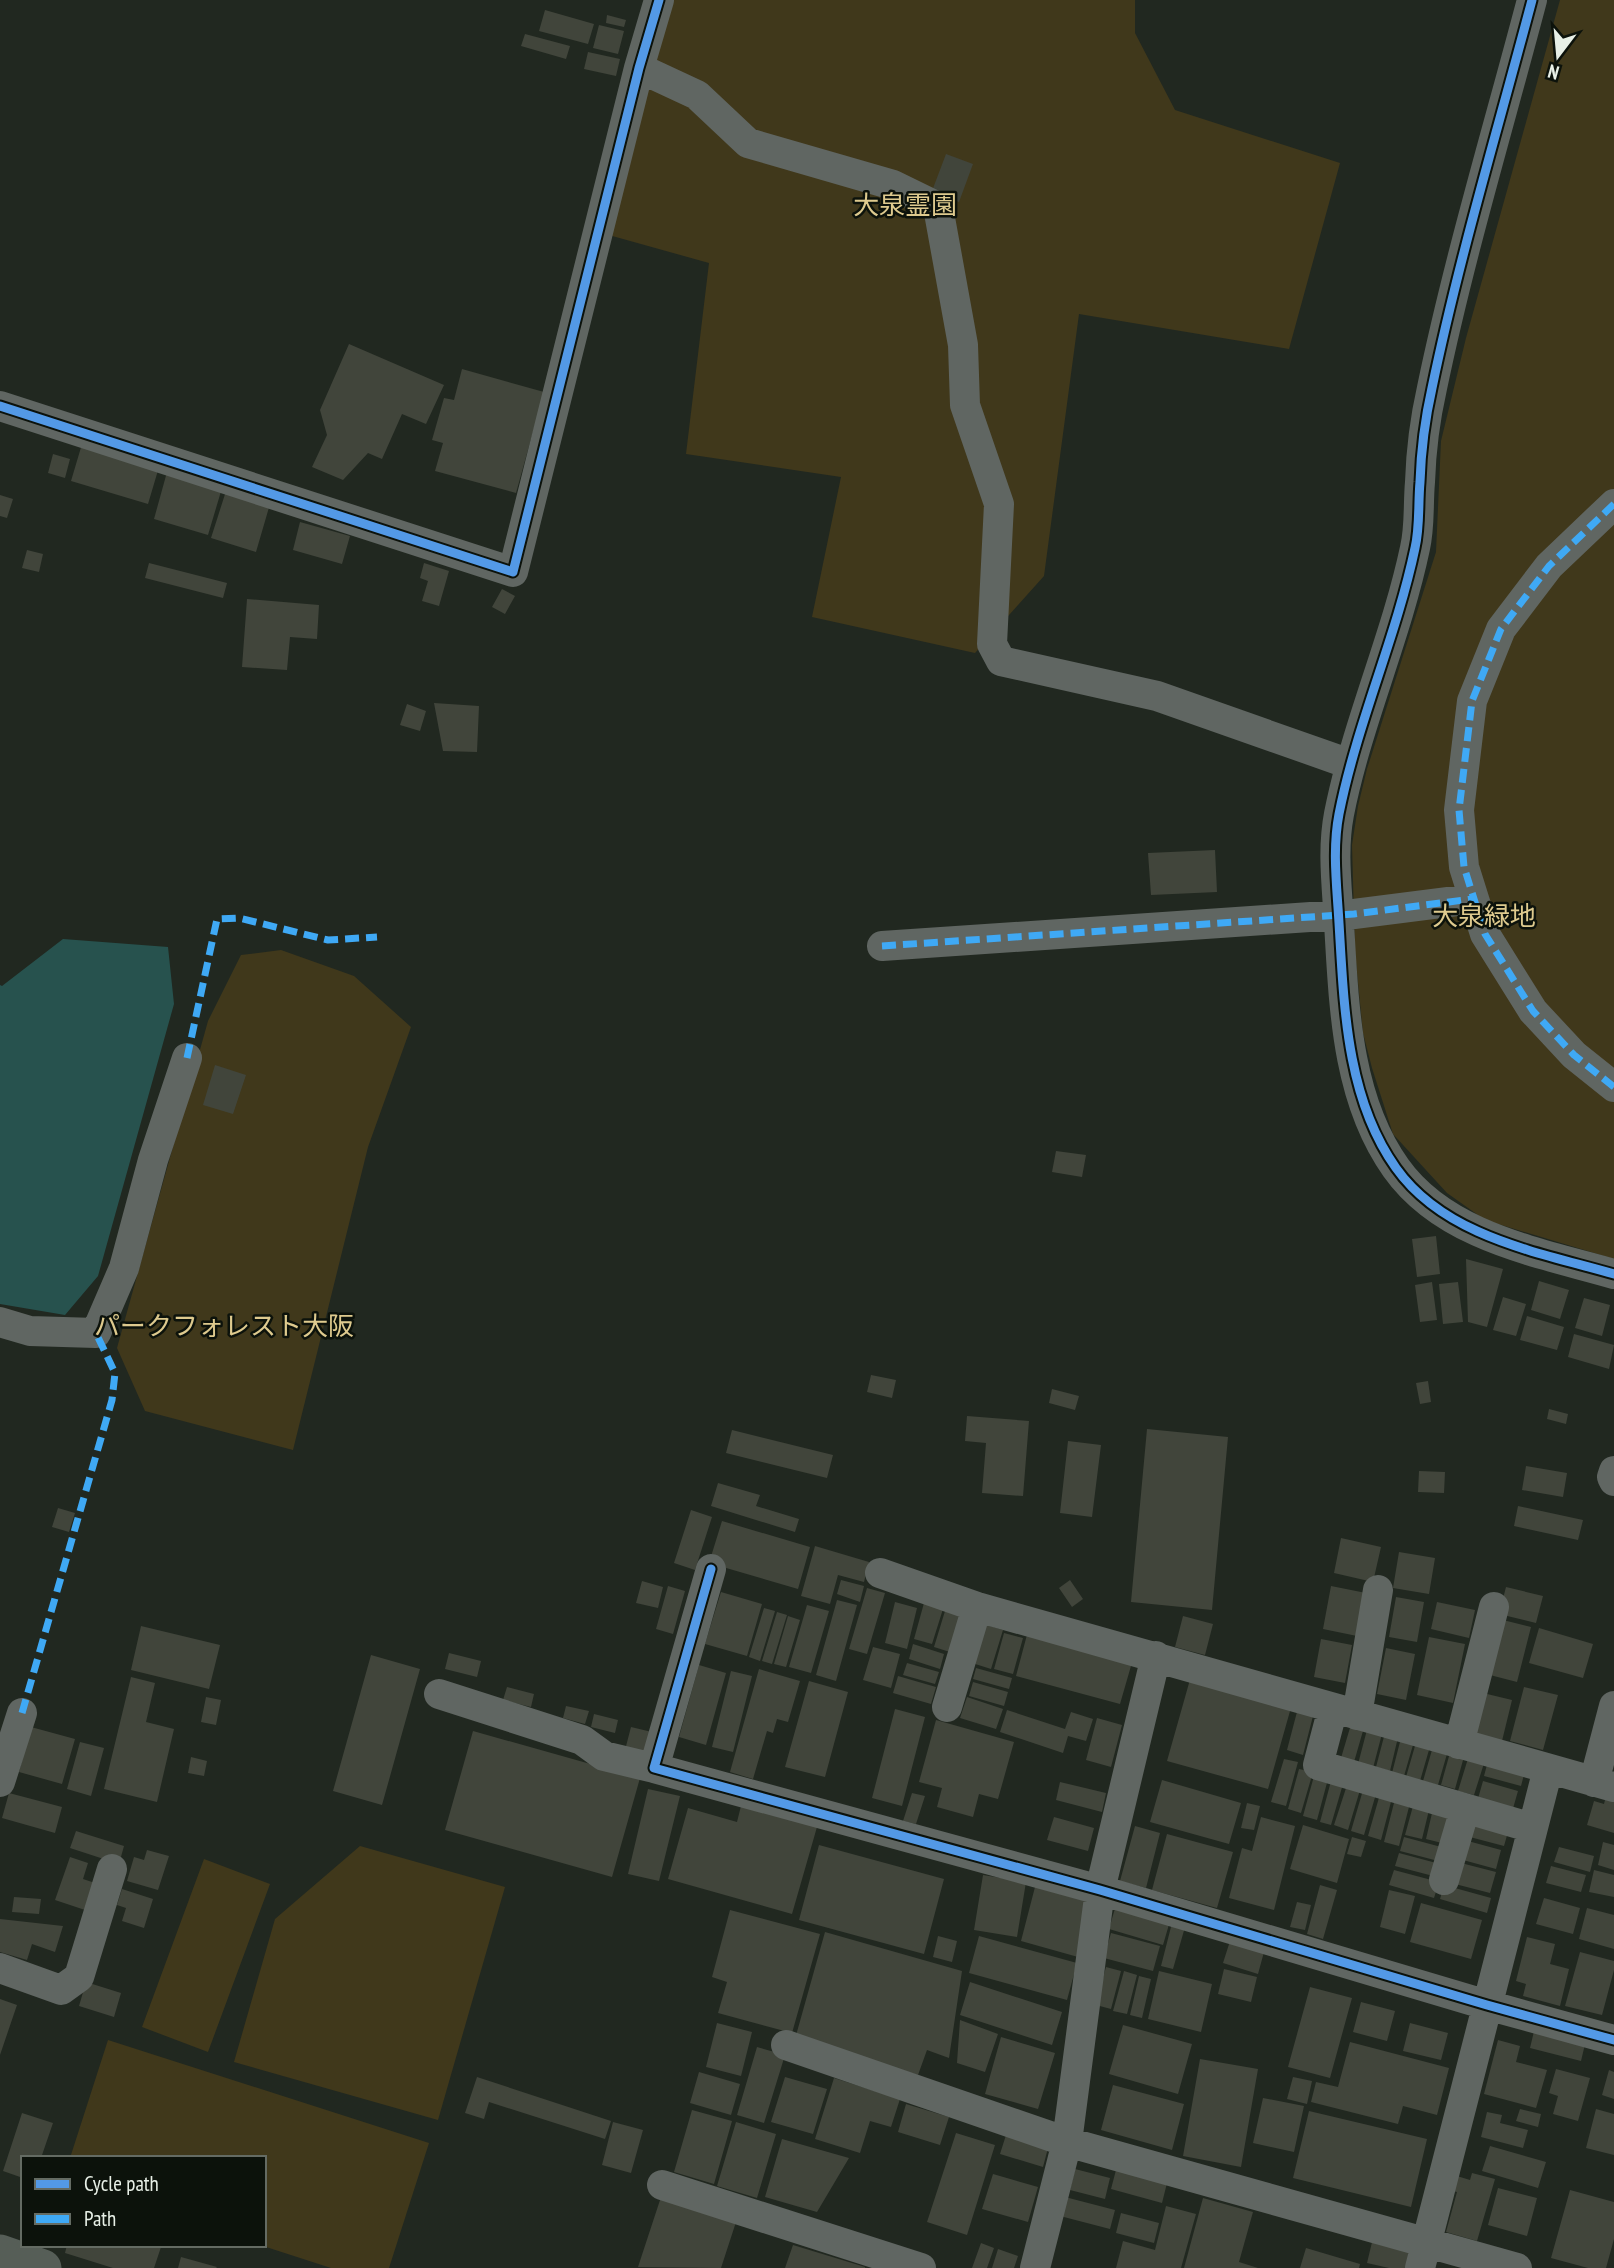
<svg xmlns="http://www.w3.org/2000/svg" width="1614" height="2268" font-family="'PT Sans Narrow','Noto Sans JP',sans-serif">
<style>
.green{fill:#40381b}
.water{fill:#27524e}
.building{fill:#41453b}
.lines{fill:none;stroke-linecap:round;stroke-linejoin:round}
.minor{stroke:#606662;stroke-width:30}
.major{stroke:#565e57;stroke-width:37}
.quiet{stroke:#3fa9f5;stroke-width:7;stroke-dasharray:14 7;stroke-linecap:butt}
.cycleway-casing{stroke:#0c120b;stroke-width:13}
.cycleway{stroke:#5399e6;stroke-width:9}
.labels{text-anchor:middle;stroke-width:5;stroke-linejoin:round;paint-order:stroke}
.park-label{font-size:26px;fill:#deca8e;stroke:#0c120b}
</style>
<rect width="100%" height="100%" fill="#212820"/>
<path class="green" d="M659,0H1135V33L1175,110L1340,163L1289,349L1079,314L1044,576L975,653L812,617L841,477L686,454L709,263L598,232Z
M1560,0H1614V1259L1485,1220L1447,1193L1393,1134L1372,1068L1363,1033L1355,952L1352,845L1358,806L1367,769L1436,552L1441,441L1466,338Z
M281,950L354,976L411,1027L368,1147L293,1450L145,1411L117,1348L208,1021L241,955Z
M360,1846L505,1887L438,2120L234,2062L275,1919Z
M204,1859L270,1884L208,2052L142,2027Z
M108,2040L429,2143L389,2268H331L260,2245H264V2158H70Z"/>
<path class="water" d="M63,939L168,947L174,1004L98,1276L65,1315L0,1304V985L2,986Z"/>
<path class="building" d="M545,10L594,24L588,44L539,31Z
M607,15L626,20L624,27L606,23Z
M599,25L624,31L618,54L593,48Z
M525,34L570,46L566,59L521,46Z
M588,52L620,59L616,76L584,69Z
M946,154L973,164L959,202L932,191Z
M349,344L444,385L426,424L402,414L382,459L368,453L343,480L312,467L327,435L320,410Z
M462,369L544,392L516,493L435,471L443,443L432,440L444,398L454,400Z
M82,444L159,467L148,504L71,481Z
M53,454L70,459L65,478L48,473Z
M167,472L222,488L208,535L154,519Z
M226,491L270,504L256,552L211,538Z
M0,495L13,499L7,518L0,516Z
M300,522L350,536L342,564L293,550Z
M27,550L43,554L39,572L22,568Z
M149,563L227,583L223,598L145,578Z
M424,563L449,571L439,606L422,601L428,581L420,578Z
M502,589L515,596L505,614L492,607Z
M247,599L319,605L317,639L290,637L287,670L242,667Z
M434,703L479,706L477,752L443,751Z
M407,704L426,711L420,731L400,725Z
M1215,850L1217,892L1151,895L1148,853Z
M215,1065L246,1075L233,1114L203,1105Z
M1056,1151L1086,1155L1082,1177L1052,1172Z
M1436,1236L1440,1274L1417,1277L1412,1239Z
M1466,1259L1503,1269L1487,1327L1468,1322Z
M1539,1281L1569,1290L1560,1319L1531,1310Z
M1432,1282L1437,1320L1420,1322L1415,1285Z
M1458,1282L1463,1322L1443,1324L1439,1284Z
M1503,1297L1526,1304L1516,1336L1493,1330Z
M1584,1298L1610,1305L1602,1336L1575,1328Z
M1527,1316L1564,1327L1557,1350L1520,1340Z
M1574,1334L1614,1345L1609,1369L1568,1357Z
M871,1375L896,1380L892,1398L867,1392Z
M1428,1381L1431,1402L1420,1404L1416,1383Z
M1052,1389L1079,1396L1075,1410L1049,1403Z
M1549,1409L1568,1414L1566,1424L1547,1419Z
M967,1416L1029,1421L1023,1496L982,1493L986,1443L965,1441Z
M1147,1429L1228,1437L1212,1610L1131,1602Z
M732,1430L833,1455L827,1478L726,1453Z
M1068,1441L1101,1445L1092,1517L1060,1513Z
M1526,1466L1567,1473L1563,1497L1522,1490Z
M1419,1471L1445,1472L1444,1493L1418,1492Z
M718,1483L760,1495L756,1506L799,1519L795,1532L711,1506Z
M1518,1506L1583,1520L1578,1540L1514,1526Z
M58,1508L75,1513L69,1532L52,1527Z
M691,1510L712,1517L695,1570L674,1563Z
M722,1521L810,1547L798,1589L709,1563Z
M1341,1538L1381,1547L1373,1582L1334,1573Z
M815,1546L869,1562L864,1582L838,1575L830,1604L801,1596Z
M1399,1552L1435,1558L1429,1594L1393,1588Z
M841,1580L864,1586L860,1602L837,1594Z
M1070,1580L1083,1599L1072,1607L1059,1588Z
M642,1581L663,1587L658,1608L636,1603Z
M668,1586L685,1591L673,1634L656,1629Z
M1331,1586L1366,1593L1357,1636L1323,1629Z
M1506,1587L1543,1596L1536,1623L1499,1614Z
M867,1588L885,1593L867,1654L849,1649Z
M721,1592L762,1604L747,1656L705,1644Z
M1396,1597L1424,1602L1417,1642L1389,1637Z
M837,1600L857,1605L836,1681L816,1675Z
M895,1602L917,1608L907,1649L885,1643Z
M1437,1602L1475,1610L1469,1638L1431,1629Z
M924,1603L943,1609L932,1644L914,1639Z
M807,1605L829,1611L811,1673L789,1667Z
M764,1608L775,1611L760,1661L749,1657Z
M945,1611L963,1617L953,1653L934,1647Z
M777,1612L787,1615L772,1664L762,1661Z
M788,1616L800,1620L786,1667L774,1664Z
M1183,1616L1213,1624L1205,1655L1175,1647Z
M1499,1619L1531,1627L1517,1682L1486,1674Z
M984,1624L1003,1630L991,1669L972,1663Z
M141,1626L220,1645L209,1689L131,1670Z
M1539,1628L1593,1644L1583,1678L1529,1663Z
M1028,1631L1133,1659L1120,1704L1016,1676Z
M1004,1633L1023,1638L1013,1674L994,1669Z
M1429,1637L1465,1644L1453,1703L1417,1695Z
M1321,1639L1352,1645L1345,1683L1314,1677Z
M913,1644L944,1654L940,1669L909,1659Z
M873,1647L900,1654L891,1688L863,1680Z
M1386,1648L1415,1654L1406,1700L1377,1694Z
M449,1653L481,1661L477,1677L445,1669Z
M371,1655L420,1669L382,1805L333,1791Z
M907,1663L939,1672L935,1684L903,1675Z
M699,1665L726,1673L706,1745L679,1737Z
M976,1668L1012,1678L1009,1689L973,1679Z
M759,1669L800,1681L788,1722L777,1719L773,1733L767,1731L753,1779L730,1772Z
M731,1671L752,1676L733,1752L712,1747Z
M898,1676L936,1687L931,1704L893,1693Z
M1191,1676L1292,1704L1268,1789L1167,1761Z
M131,1677L155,1683L146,1722L174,1729L157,1802L104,1789Z
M809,1681L848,1692L825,1777L785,1767Z
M973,1682L1008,1692L1004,1706L969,1696Z
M507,1687L534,1694L531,1707L503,1700Z
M1524,1687L1558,1695L1543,1750L1510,1741Z
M1483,1693L1512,1700L1502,1741L1473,1734Z
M206,1697L221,1700L216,1725L201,1722Z
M967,1697L1003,1709L996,1729L960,1718Z
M566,1706L589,1711L585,1724L563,1718Z
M1298,1708L1314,1712L1303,1755L1287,1750Z
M895,1709L925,1717L902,1806L872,1798Z
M1007,1710L1065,1729L1071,1712L1093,1719L1086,1741L1068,1736L1063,1753L1000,1732Z
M594,1714L618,1720L615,1733L591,1727Z
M1097,1718L1122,1725L1111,1767L1086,1760Z
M936,1720L1014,1742L998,1799L979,1794L973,1817L937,1807L942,1788L919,1782Z
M1352,1721L1365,1724L1354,1762L1341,1758Z
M1368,1726L1383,1730L1373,1768L1358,1764Z
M31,1727L75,1739L62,1784L19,1772Z
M631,1727L656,1733L650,1757L625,1750Z
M1386,1729L1399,1733L1390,1771L1376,1767Z
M473,1731L640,1778L612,1877L445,1830Z
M1402,1734L1415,1738L1404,1776L1392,1773Z
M1417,1739L1431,1743L1420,1781L1406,1777Z
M80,1742L104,1748L91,1796L67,1789Z
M1434,1743L1449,1747L1438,1785L1423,1781Z
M1451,1749L1465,1753L1455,1789L1441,1785Z
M1470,1752L1486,1757L1474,1795L1458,1791Z
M191,1757L207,1761L204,1776L188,1773Z
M1284,1759L1298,1762L1286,1806L1271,1802Z
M1488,1761L1525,1771L1521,1786L1484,1776Z
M1299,1769L1313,1772L1301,1813L1288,1809Z
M1314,1776L1328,1779L1317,1820L1303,1816Z
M1162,1780L1241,1803L1229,1844L1150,1822Z
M1331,1781L1343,1784L1331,1825L1320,1822Z
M1483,1781L1518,1791L1512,1812L1477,1802Z
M1060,1782L1106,1793L1102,1812L1056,1800Z
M1347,1785L1360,1790L1348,1830L1334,1825Z
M648,1789L680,1796L659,1881L628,1874Z
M1363,1790L1376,1794L1364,1835L1351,1831Z
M9,1793L62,1807L55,1833L2,1818Z
M912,1793L925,1796L916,1824L903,1821Z
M1380,1794L1392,1798L1381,1840L1368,1836Z
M1606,1796L1614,1798V1833L1587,1825L1594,1801L1604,1804Z
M1395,1799L1410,1803L1399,1846L1384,1842Z
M1247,1803L1260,1806L1254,1830L1241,1828Z
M741,1806L817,1827L792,1914L668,1879L688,1808L737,1822Z
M1413,1806L1429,1810L1422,1839L1405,1835Z
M1432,1813L1453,1818L1446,1844L1426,1839Z
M1054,1817L1094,1828L1088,1851L1047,1840Z
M1261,1817L1295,1826L1274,1910L1229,1898L1242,1848L1252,1851Z
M1470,1822L1508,1832L1504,1846L1466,1836Z
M1303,1825L1349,1839L1337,1883L1290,1869Z
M1135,1826L1160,1833L1146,1888L1120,1881Z
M76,1831L124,1846L119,1864L70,1848Z
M1167,1834L1233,1852L1217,1908L1152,1890Z
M1352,1837L1366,1841L1361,1857L1347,1854Z
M1404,1837L1445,1848L1442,1862L1400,1851Z
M1468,1841L1501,1850L1496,1869L1463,1860Z
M1603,1842L1614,1845V1870L1598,1865Z
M819,1845L944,1879L924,1954L799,1920Z
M1559,1847L1594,1856L1590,1872L1554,1862Z
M147,1850L169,1856L158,1890L127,1881L134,1857L144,1860Z
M1399,1853L1440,1864L1437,1877L1395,1866Z
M70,1857L88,1863L83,1879L95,1883L85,1910L55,1900Z
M1461,1863L1496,1872L1490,1893L1455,1884Z
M1551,1866L1586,1875L1581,1892L1546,1883Z
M1394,1870L1439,1882L1434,1898L1389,1885Z
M1594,1870L1614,1875V1897L1589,1892Z
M983,1875L1026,1882L1017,1937L974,1930Z
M1320,1885L1337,1890L1323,1939L1307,1934Z
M1444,1885L1491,1898L1487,1913L1440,1899Z
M1035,1887L1093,1903L1078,1957L1021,1941Z
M122,1889L153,1899L144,1928L122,1921L126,1908L117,1905Z
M1389,1890L1415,1896L1405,1934L1380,1927Z
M14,1897L41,1899L39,1914L12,1912Z
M1544,1898L1580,1908L1573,1934L1536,1924Z
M1297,1902L1311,1905L1305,1930L1290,1927Z
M1421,1903L1482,1920L1471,1959L1410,1942Z
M1116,1905L1170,1921L1163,1945L1109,1929Z
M1587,1908L1614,1915V1949L1579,1939Z
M730,1910L820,1934L792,2033L718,2013L727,1982L712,1977Z
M0,1919L63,1926L55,1952L32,1944L27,1960L0,1952Z
M1172,1923L1185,1927L1173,1969L1161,1966Z
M825,1932L962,1971L949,2058L927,2050L918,2075L795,2039Z
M1111,1933L1160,1946L1153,1971L1104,1958Z
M938,1936L957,1941L952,1962L933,1957Z
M979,1936L1077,1963L1067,2000L969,1973Z
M1527,1937L1555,1944L1550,1964L1569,1969L1560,2006L1523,1996L1526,1984L1516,1981Z
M1230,1941L1264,1952L1258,1974L1223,1963Z
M1580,1952L1614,1961V1970L1602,2015L1565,2006Z
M1106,1967L1121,1971L1111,2009L1096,2005Z
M1224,1969L1257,1977L1251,2002L1218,1994Z
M1124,1971L1137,1975L1127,2014L1113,2011Z
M1159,1971L1212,1984L1201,2032L1148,2019Z
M1139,1976L1151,1979L1142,2018L1130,2015Z
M86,1982L121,1993L114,2017L79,2006Z
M970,1982L1062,2012L1052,2045L960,2015Z
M1310,1987L1352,1998L1330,2078L1288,2067Z
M0,1999L17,2005L0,2055Z
M1361,2002L1395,2011L1387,2041L1353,2032Z
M960,2020L998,2034L985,2072L957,2063Z
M717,2023L752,2032L741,2076L706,2067Z
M1410,2023L1448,2033L1441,2060L1403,2051Z
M1123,2025L1192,2044L1178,2094L1109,2074Z
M1535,2027L1586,2040L1581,2061L1530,2048Z
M1001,2037L1055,2053L1038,2109L985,2094Z
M1498,2040L1520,2046L1516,2062L1547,2070L1536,2108L1484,2094Z
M1350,2042L1449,2068L1437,2115L1403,2106L1398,2124L1311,2102L1316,2082L1338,2087Z
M757,2047L785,2055L764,2123L737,2115Z
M1200,2059L1258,2069L1241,2167L1183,2156Z
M1556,2069L1590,2078L1578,2121L1553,2114L1558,2096L1549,2093Z
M1609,2070L1614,2072V2099L1602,2095Z
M699,2072L740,2084L731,2115L690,2103Z
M477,2077L611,2121L605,2139L489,2102L484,2119L465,2113Z
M785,2077L827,2089L813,2134L771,2122Z
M1293,2077L1312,2081L1307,2104L1287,2099Z
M834,2078L900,2099L891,2127L870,2121L860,2153L815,2139Z
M1113,2085L1184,2104L1172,2150L1101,2130Z
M1263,2098L1304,2106L1294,2152L1253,2143Z
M906,2104L949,2117L940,2145L898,2132Z
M1520,2109L1541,2114L1538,2127L1516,2121Z
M1596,2109L1614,2114V2155L1586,2148Z
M692,2110L732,2121L714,2184L674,2172Z
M1309,2111L1427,2139L1411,2207L1293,2178Z
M1487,2112L1502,2115L1500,2123L1528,2130L1523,2148L1481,2137Z
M22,2113L53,2123L41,2158H23V2178L3,2171Z
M613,2122L643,2130L631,2173L602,2165Z
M736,2122L776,2134L757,2198L717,2186Z
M956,2133L995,2145L967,2235L927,2222Z
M1006,2135L1048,2148L1043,2167L1000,2154Z
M782,2139L849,2158L817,2212L765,2197Z
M1490,2146L1546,2162L1538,2188L1482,2171Z
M1075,2169L1110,2178L1105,2199L1070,2190Z
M1116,2170L1167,2183L1162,2203L1111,2189Z
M1472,2173L1495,2179L1477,2241L1446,2232L1457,2192L1452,2191L1457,2176L1470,2180Z
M993,2174L1038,2187L1028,2222L982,2209Z
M1498,2188L1537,2198L1527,2236L1488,2225Z
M1570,2190L1614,2202V2239L1606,2268H1588L1551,2258Z
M661,2197L736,2222L721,2268L638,2267Z
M1065,2197L1115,2210L1110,2229L1060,2216Z
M1203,2198L1253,2212L1239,2262L1258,2268H1184Z
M1166,2206L1196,2214L1181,2268H1116L1123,2241L1155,2250Z
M1121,2213L1159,2223L1154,2243L1116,2233Z
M1373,2238L1412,2247L1408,2268H1389L1367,2263Z
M981,2243L994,2248L987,2268H972Z
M67,2245H156L161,2247L154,2268H113L65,2253Z
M793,2245L865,2267V2268H785Z
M1306,2248L1360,2264L1359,2268H1300Z
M998,2249L1018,2256L1014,2268H992Z
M181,2257L217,2267L216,2268H178Z"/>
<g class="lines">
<path class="minor" d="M1532,0C1498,129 1459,258 1432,388C1425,419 1421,451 1420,482C1418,504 1420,527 1415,548C1396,638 1357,723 1339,814C1332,850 1337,887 1339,923C1344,1005 1346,1098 1396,1168C1445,1237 1538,1252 1614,1274
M639,68L697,95L748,143L893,185L938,207L963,345L965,405L999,504L992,644L1001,661L1157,696L1350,764
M0,406L513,572L639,68L659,0
M1614,504L1549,566L1501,629L1472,701L1459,810L1464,867L1485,934L1533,1011L1574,1055L1614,1087
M882,946L1354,914L1472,899
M0,1322L30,1331L96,1333L124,1268L153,1160L187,1058
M1614,1471L1612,1477L1614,1481
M711,1569L654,1768L1100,1890L1487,2005L1614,2040
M880,1573L977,1607L1614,1787
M439,1694L582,1740L604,1756L654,1768
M947,1707L977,1607
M1333,1708L1318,1765L1532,1828
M1357,1715L1378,1590
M1459,1744L1494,1607
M0,1782L22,1713
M1594,1782L1614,1706
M1444,1880L1465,1809
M0,1968L61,1990L79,1977L112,1869
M786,2045L1067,2142L1517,2268
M662,2185L921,2268
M1035,2268L1067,2142L1100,1890L1156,1656
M1420,2268L1548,1769"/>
<path class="major" d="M0,2253L43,2268"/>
<path class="quiet" d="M1614,504L1549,566L1501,629L1472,701L1459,810L1464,867L1485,934L1533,1011L1574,1055L1614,1087
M882,946L1354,914L1472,899
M187,1058L217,919L239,918L328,940L377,937
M22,1713L112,1400L115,1373L96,1333"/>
<g class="cycleway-casing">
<path id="cycleway" d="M1532,0C1498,129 1459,258 1432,388C1425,419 1421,451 1420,482C1418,504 1420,527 1415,548C1396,638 1357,723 1339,814C1332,850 1337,887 1339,923C1344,1005 1346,1098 1396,1168C1445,1237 1538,1252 1614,1274
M0,406L513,572L639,68L659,0
M711,1569L654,1768L1100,1890L1487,2005L1614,2040"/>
</g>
<use href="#cycleway" class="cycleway"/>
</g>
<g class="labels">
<g class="park-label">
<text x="905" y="214">大泉霊園</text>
<text x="1484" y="925">大泉緑地</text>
<text x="224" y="1335">パークフォレスト大阪</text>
</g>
</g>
<rect x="21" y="2156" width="245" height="91" fill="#0c120b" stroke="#646b63" stroke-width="2"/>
<rect x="35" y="2179" width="35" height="10" fill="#5399e6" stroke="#646b63" stroke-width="2"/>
<text x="84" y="2191" font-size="21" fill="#e8f0e7">Cycle path</text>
<rect x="35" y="2214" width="35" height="10" fill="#3fa9f5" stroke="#646b63" stroke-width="2"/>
<text x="84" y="2226" font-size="21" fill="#e8f0e7">Path</text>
<g transform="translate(1558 56) rotate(196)" stroke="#0c120b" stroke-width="5" paint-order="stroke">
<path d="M0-5L12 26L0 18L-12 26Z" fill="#e8f0e7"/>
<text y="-10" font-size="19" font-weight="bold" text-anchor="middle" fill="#e8f0e7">N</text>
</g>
</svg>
